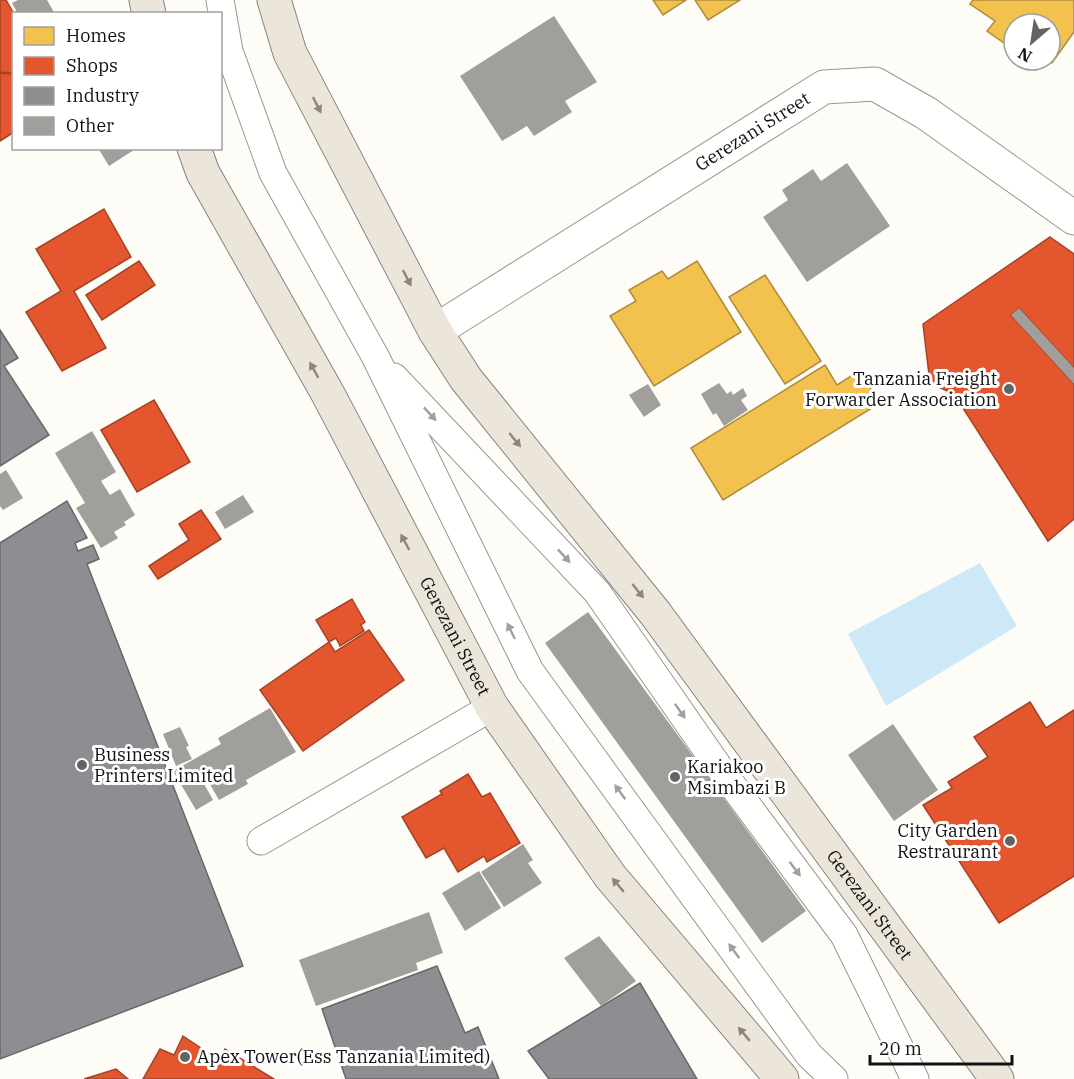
<svg xmlns="http://www.w3.org/2000/svg" width="1074" height="1079" font-family="'IBM Plex Serif',serif">
<style>
.water{fill:#cde8f7}
.homes{fill:#f2c14e;stroke:#ae8c3c;stroke-width:1.5}
.shops{fill:#e4572e;stroke:#a54225;stroke-width:1.5}
.industry{fill:#8d8d92;stroke:#68686b;stroke-width:1.5}
.building{fill:#a19f9c}
.lines{fill:none;stroke-linecap:round;stroke-linejoin:round}
.service-casing{stroke:#979795;stroke-width:29}
.minor-casing{stroke:#979795;stroke-width:35}
.trunk-casing{stroke:#858482;stroke-width:35}
.service{stroke:#fffffe;stroke-width:27}
.minor{stroke:#fffffe;stroke-width:33}
.trunk{stroke:#ece5da;stroke-width:33}
.oneway{fill:#898680}
.oneway2{fill:#a0a09f}
.poi-dot{fill:#646362;stroke:#fff;stroke-width:2}
.labels{text-anchor:middle;stroke-width:6;stroke-linejoin:round;paint-order:stroke}
.street-label{font-size:18px;fill:#111;stroke:#fff}
.poi-label{font-size:18px;fill:#111;stroke:#fff;text-anchor:start}
</style>
<rect width="100%" height="100%" fill="#fdfcf7"/>
<path class="water" d="M980,563L1017,626L886,706L848,634Z"/>
<path class="homes" d="M653,0H686L663,15Z
M695,0H740L708,20Z
M973,0H1074V32L1052,63L1048,60H1050V24H1014V50L987,31L995,21L970,4Z
M697,261L741,332L654,386L610,316L636,301L629,290L662,271L668,279Z
M765,275L821,361L785,384L729,297Z
M825,365L837,385L859,371L880,403L723,500L691,448Z"/>
<path class="shops" d="M0,0H6L14,14V72L11,73L0,72Z
M0,73L14,74V132L0,141Z
M104,209L131,257L74,291L106,348L62,371L26,312L61,291L36,249Z
M1050,237L1074,254V368L1019,308L1011,315L1074,384V519L1048,541L954,394L930,383L923,324Z
M139,261L155,285L102,320L86,295Z
M154,400L190,462L137,492L101,430Z
M201,510L221,539L158,579L149,566L189,540L179,524Z
M352,599L365,622L361,625L364,631L340,646L336,638L329,642L316,620Z
M369,630L404,680L303,751L260,690L329,642L335,652Z
M1030,702L1046,728L1074,710V876L999,923L923,805L952,788L948,782L988,757L974,737Z
M468,774L482,797L490,793L520,843L487,862L484,856L458,872L444,848L426,858L402,817L442,794L440,791Z
M183,1036L219,1060L225,1049L274,1079H143L160,1049L174,1055Z
M116,1069L128,1079H84Z"/>
<path class="industry" d="M0,330L18,358L4,366L49,435L0,466Z
M67,501L87,538L75,543L78,551L93,545L99,559L87,564L243,966L0,1059V543Z
M437,966L465,1033L478,1027L499,1079H346L322,1009Z
M640,983L697,1079H549L528,1051Z"/>
<path class="building" d="M18,0H47L55,14H18L12,3Z
M554,16L597,82L565,101L572,112L534,136L527,126L502,141L460,76Z
M98,148H137L109,166Z
M847,163L890,226L807,282L763,217L788,200L782,190L813,169L821,181Z
M1019,308L1074,368V384L1011,315Z
M719,383L727,394L731,391L733,395L743,388L747,396L741,400L748,410L724,426L716,413L713,415L701,394Z
M648,384L661,405L644,417L629,395Z
M92,431L116,472L101,481L110,495L120,489L135,515L124,522L126,525L114,532L118,538L101,548L76,508L85,503L55,453Z
M6,470L23,498L3,510L0,506V474Z
M243,495L254,512L225,529L215,512Z
M588,612L806,911L762,943L545,643Z
M270,708L296,752L246,780L248,784L219,800L207,779L203,782L213,800L196,810L173,771L221,744L218,738Z
M893,724L938,790L894,821L848,755Z
M180,727L189,746L186,747L192,759L176,766L163,734Z
M523,844L533,860L528,863L542,883L504,907L481,872Z
M479,871L501,908L465,931L442,893Z
M429,912L443,953L416,963L418,970L316,1006L299,960Z
M599,936L636,981L601,1006L564,958Z"/>
<g class="lines">
<g class="service-casing">
<path id="service" d="M220,0L229,51L273,173L375,356L530,671L809,1055L834,1079
M394,377L597,592L718,766L844,935L915,1079
M261,841L492,707"/>
</g>
<g class="minor-casing">
<g id="minor">
<path id="s1" d="M435,331L824,87L875,84L926,113L1074,218"/>
</g>
</g>
<g class="trunk-casing">
<g id="trunk">
<path d="M146,0L149,14"/>
<path id="s2" d="M274,0L290,53L435,331L466,379L655,613L997,1079"/>
<path id="s3" d="M194,148L203,173L328,394L492,707L610,876L782,1079"/>
</g>
</g>
<use href="#service" class="service"/>
<use href="#minor" class="minor"/>
<use href="#trunk" class="trunk"/>
</g>
<defs><path id="oneway-solid" d="M-6-.8H1V-3.2L6.5 0L1 3.2V.8H-6Z" transform="scale(1.5)"/></defs>
<g class="oneway">
<use href="#oneway-solid" transform="translate(317 105) rotate(63)"/>
<use href="#oneway-solid" transform="translate(407 278) rotate(63)"/>
<use href="#oneway-solid" transform="translate(314 370) rotate(-119)"/>
<use href="#oneway-solid" transform="translate(515 440) rotate(51)"/>
<use href="#oneway-solid" transform="translate(405 542) rotate(-118)"/>
<use href="#oneway-solid" transform="translate(638 591) rotate(51)"/>
<use href="#oneway-solid" transform="translate(618 885) rotate(-130)"/>
<use href="#oneway-solid" transform="translate(744 1034) rotate(-130)"/>
</g>
<g class="oneway2">
<use href="#oneway-solid" transform="translate(430 414) rotate(47)"/>
<use href="#oneway-solid" transform="translate(564 556) rotate(47)"/>
<use href="#oneway-solid" transform="translate(511 631) rotate(-116)"/>
<use href="#oneway-solid" transform="translate(680 711) rotate(55)"/>
<use href="#oneway-solid" transform="translate(620 792) rotate(-126)"/>
<use href="#oneway-solid" transform="translate(795 869) rotate(53)"/>
<use href="#oneway-solid" transform="translate(734 951) rotate(-126)"/>
</g>
<g class="poi-dot">
<circle cx="1009" cy="389" r="6"/>
<circle cx="82" cy="765" r="6"/>
<circle cx="675" cy="777" r="6"/>
<circle cx="1010" cy="841" r="6"/>
<circle cx="185" cy="1057" r="6"/>
</g>
<g class="labels">
<g class="street-label">
<text dy="6" stroke="none"><textPath href="#s1" startOffset="375">Gerezani Street</textPath></text>
<text dy="6" stroke="none"><textPath href="#s3" startOffset="554">Gerezani Street</textPath></text>
<text dy="6" stroke="none"><textPath href="#s2" startOffset="1089">Gerezani Street</textPath></text>
</g>
<g class="poi-label">
<text x="997" y="385" text-anchor="end">Tanzania Freight<tspan x="997" dy="21">Forwarder Association</tspan></text>
<text x="94" y="761">Business<tspan x="94" dy="21">Printers Limited</tspan></text>
<text x="687" y="773">Kariakoo<tspan x="687" dy="21">Msimbazi B</tspan></text>
<text x="998" y="837" text-anchor="end">City Garden<tspan x="998" dy="21">Restraurant</tspan></text>
<text x="197" y="1063">Apex Tower(Ess Tanzania Limited)</text>
</g>
</g>
<rect x="12" y="12" width="210" height="138" fill="#ffffff" stroke="#a0a0a0" stroke-width="1.5"/>
<rect x="24" y="27" width="30" height="18" fill="#f2c14e" stroke="#a0a0a0" stroke-width="1.5"/>
<text x="66" y="42" font-size="18" fill="#111111">Homes</text>
<rect x="24" y="57" width="30" height="18" fill="#e4572e" stroke="#a0a0a0" stroke-width="1.5"/>
<text x="66" y="72" font-size="18" fill="#111111">Shops</text>
<rect x="24" y="87" width="30" height="18" fill="#8d8d92" stroke="#a0a0a0" stroke-width="1.5"/>
<text x="66" y="102" font-size="18" fill="#111111">Industry</text>
<rect x="24" y="117" width="30" height="18" fill="#a19f9c" stroke="#a0a0a0" stroke-width="1.5"/>
<text x="66" y="132" font-size="18" fill="#111111">Other</text>
<g transform="translate(1032 42) rotate(209)"><circle r="28" fill="#ffffff" stroke="#a0a0a0" stroke-width="1.5"/>
<path d="M0-4.5L10 22L0 15L-10 22Z" fill="#646362"/>
<text y="-9" font-size="16" font-weight="bold" text-anchor="middle" fill="#111111">N</text>
</g>
<path d="M870 1055v9h142v-9" fill="none" stroke="#111111" stroke-width="3"/>
<text x="879" y="1055" font-size="18" fill="#111111" stroke="#ffffff" stroke-width="4.5" paint-order="stroke">20 m</text>
</svg>
